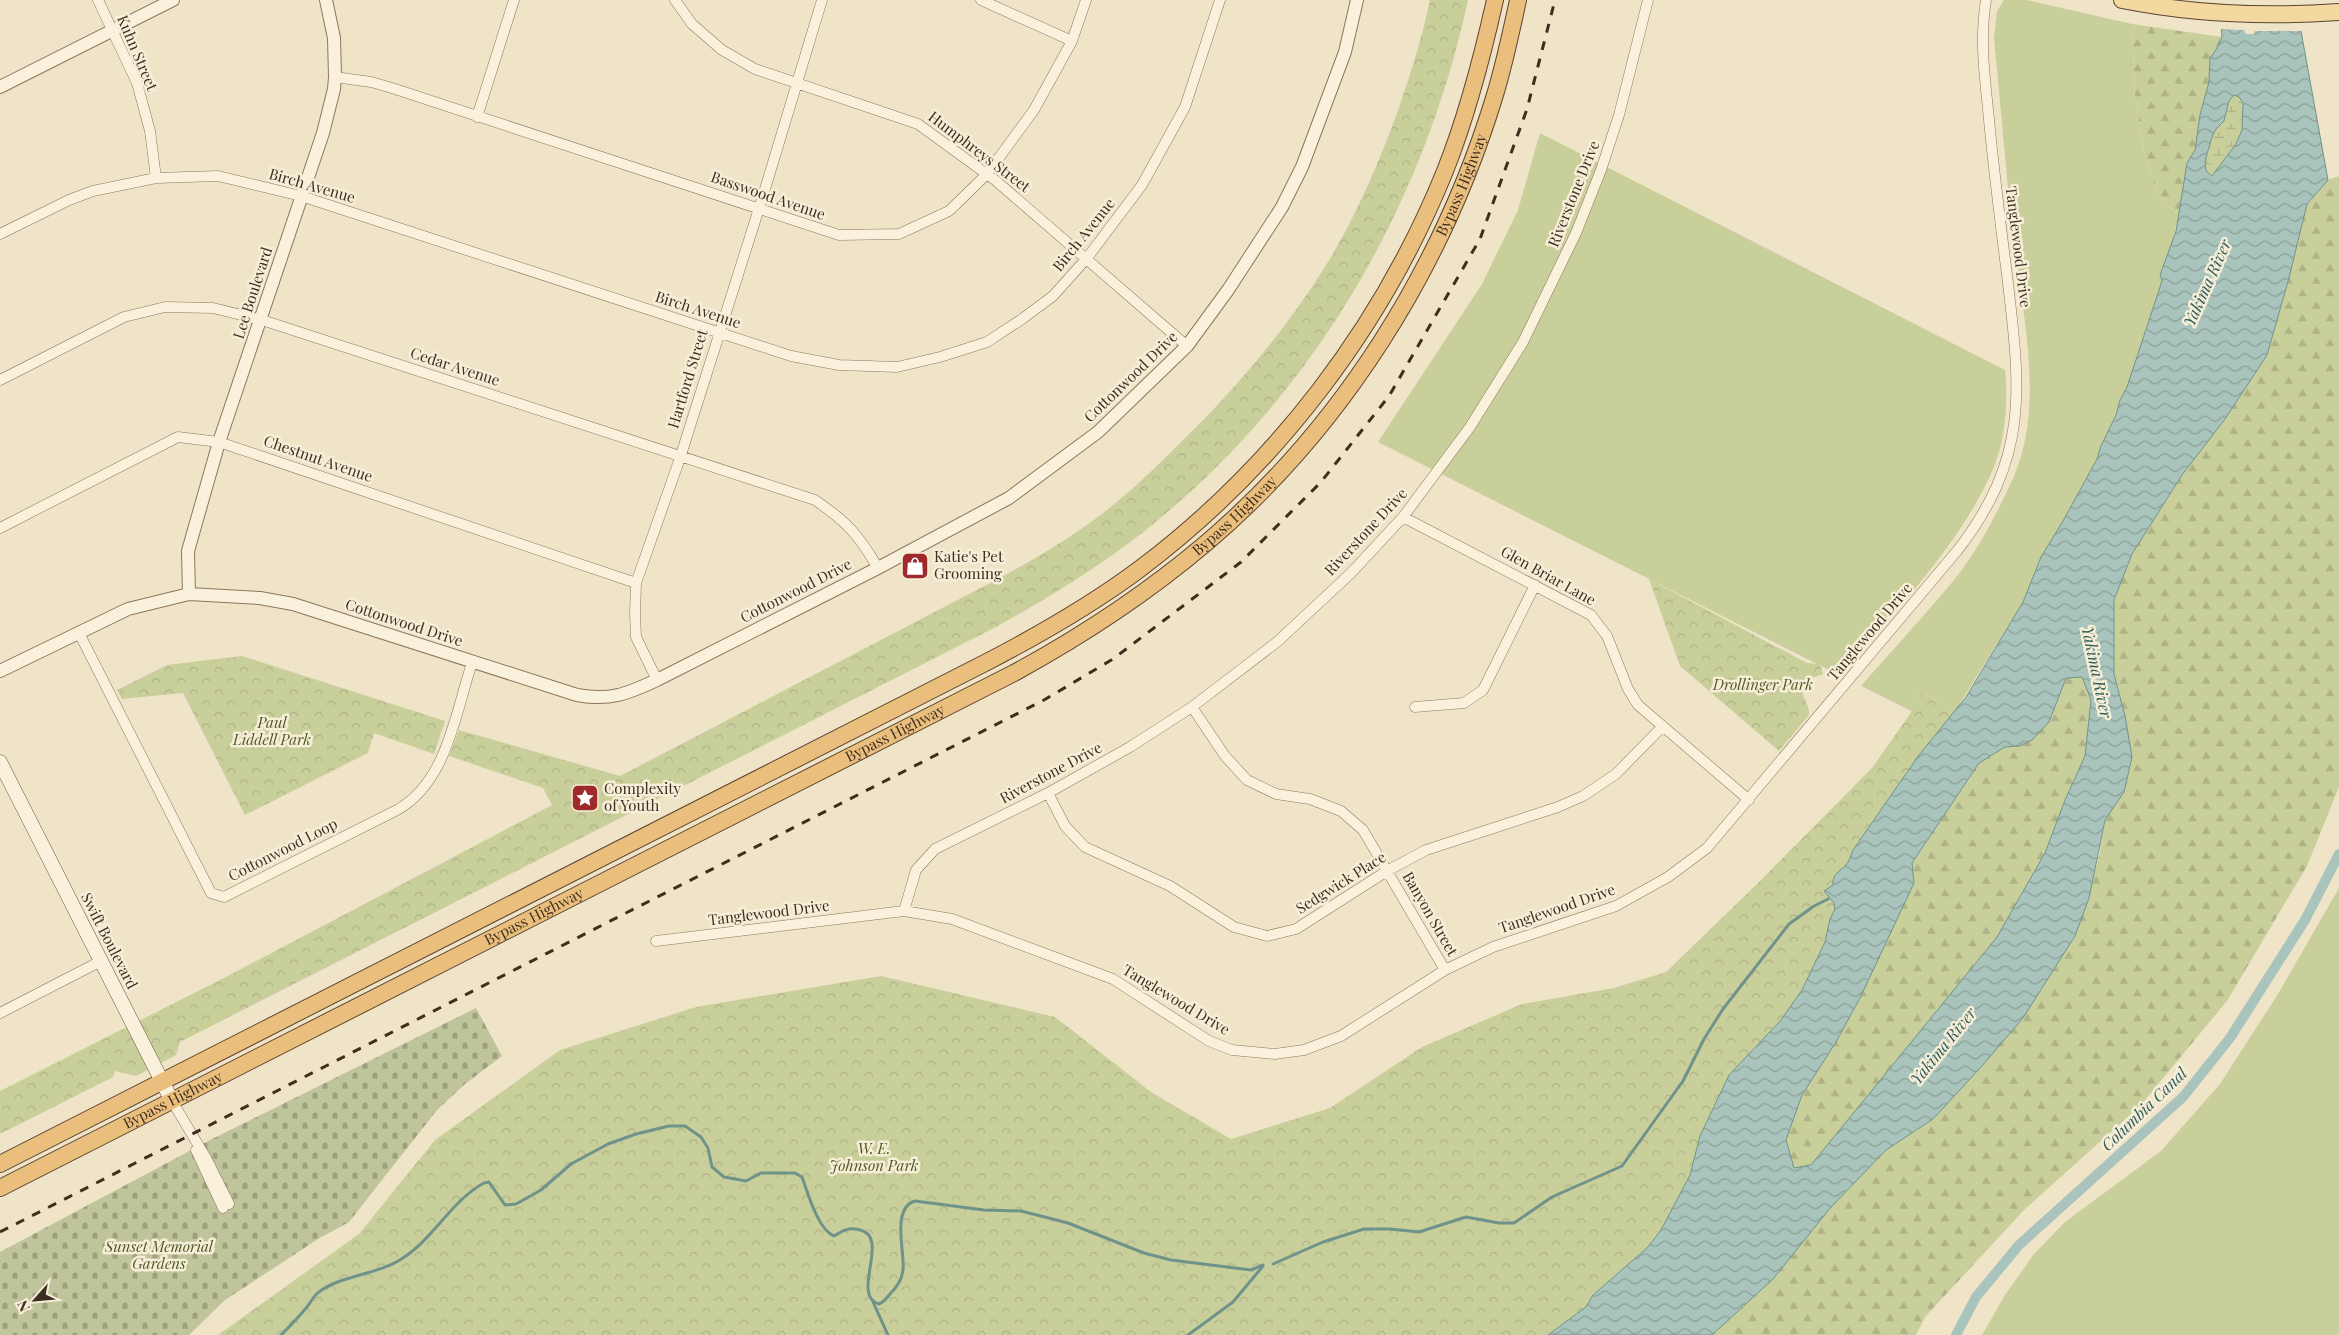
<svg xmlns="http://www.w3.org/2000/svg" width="2339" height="1335" font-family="'Playfair Display',serif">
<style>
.grass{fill:#c9cf9b}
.forest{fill:url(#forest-firs)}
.wetland{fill:url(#wetland-marsh)}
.cemetery{fill:url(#cemetery-stones)}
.park{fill:url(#park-crowns)}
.water{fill:url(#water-waves);stroke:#6f938a;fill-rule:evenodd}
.pier{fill:#f0e4c8}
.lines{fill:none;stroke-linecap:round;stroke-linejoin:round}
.stream{stroke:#6f938a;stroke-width:3}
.canal{stroke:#a9c4bc;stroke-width:10}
.minor-casing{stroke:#8d765c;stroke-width:11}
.tertiary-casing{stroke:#8d765c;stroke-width:14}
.secondary-casing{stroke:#6f573f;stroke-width:15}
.primary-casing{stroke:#5b4430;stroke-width:18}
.trunk-casing{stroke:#5b4430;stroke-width:18}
.minor{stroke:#faf1dc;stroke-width:10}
.tertiary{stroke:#faf1dc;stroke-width:12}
.secondary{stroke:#faf1dc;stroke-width:14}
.primary{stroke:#f3d9a0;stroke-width:16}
.trunk{stroke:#eabe7c;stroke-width:16}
.rail{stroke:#3d2e20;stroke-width:3;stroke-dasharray:9 9;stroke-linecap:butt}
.labels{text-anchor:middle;stroke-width:5;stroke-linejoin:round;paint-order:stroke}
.street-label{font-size:15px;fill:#3d2e20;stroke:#f7eed8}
.poi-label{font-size:15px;fill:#3d2e20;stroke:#f7eed8;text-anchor:start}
.park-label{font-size:15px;font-style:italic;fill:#4d5a26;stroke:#f7eed8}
.water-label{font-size:16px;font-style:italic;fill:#2f5d5a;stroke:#f7eed8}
</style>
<defs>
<pattern id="forest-firs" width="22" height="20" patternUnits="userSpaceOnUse" patternTransform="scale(1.25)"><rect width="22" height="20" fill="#c9cf9b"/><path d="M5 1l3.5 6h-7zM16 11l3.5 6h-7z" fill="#aeb285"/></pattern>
<pattern id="wetland-marsh" width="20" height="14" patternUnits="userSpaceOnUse" patternTransform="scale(1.25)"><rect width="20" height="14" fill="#c9cf9b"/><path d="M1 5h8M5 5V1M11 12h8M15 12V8" fill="none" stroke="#aeb285"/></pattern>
<pattern id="cemetery-stones" width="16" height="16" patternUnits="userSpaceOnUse" patternTransform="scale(1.25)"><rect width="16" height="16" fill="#bfc49a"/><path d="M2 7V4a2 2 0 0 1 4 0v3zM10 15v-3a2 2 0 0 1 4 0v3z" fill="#9ca07d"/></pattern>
<pattern id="park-crowns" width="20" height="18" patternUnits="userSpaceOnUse" patternTransform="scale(1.25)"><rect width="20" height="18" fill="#c9cf9b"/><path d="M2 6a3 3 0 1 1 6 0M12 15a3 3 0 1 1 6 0" fill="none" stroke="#aeb285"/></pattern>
<pattern id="water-waves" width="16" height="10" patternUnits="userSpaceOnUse" patternTransform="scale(1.25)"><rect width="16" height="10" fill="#a9c4bc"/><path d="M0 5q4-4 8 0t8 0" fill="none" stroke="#8ba098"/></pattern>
</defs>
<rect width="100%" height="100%" fill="#f0e4c8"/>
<path class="grass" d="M2004,0H2027L2132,24L2135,95L2144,152L2158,196L2179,215L2162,281L2127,387L2120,400L2116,415L2101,446L2097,459L2063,521L2041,557L2023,602L1956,710L1918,690L1911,711L1861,686C1893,649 1927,613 1958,575C1980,546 1999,510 2014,476C2047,400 2019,299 2011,219C2005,159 2000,99 1994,39L1997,11Z
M1540,133L2005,370C2008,401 2006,437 1994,467C1963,542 1892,614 1841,676L1378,442L1482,284L1518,210Z
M2339,888V1335H1982L2005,1295L2034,1254L2065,1222L2161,1151L2220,1084L2278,994Z"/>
<path class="forest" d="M2132,24L2222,37L2216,50L2210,58L2209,82L2200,115L2195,150L2187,163L2179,215L2158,196L2144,152L2135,95Z
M2339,176V787L2307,866L2227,1001L2140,1106L2025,1209L1925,1317L1916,1335H1712L1772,1279L1831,1207L1886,1150L1933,1119L2053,968L2075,936L2099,856L2105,820L2124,792L2125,716L2114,674V600L2132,554L2182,475L2225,419L2267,355L2289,278L2307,204L2328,180Z
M2082,677L2091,700L2085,756L2065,800L2045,853L1997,937L1811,1166L1794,1168L1786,1140L1802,1095L1836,1042L1860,998L1913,883L1912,863L1979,763L2005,747L2020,746L2049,722L2066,678Z"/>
<path class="wetland" d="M2234,95L2239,97L2243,103L2242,130L2236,144L2212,176L2206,171L2205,161L2212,137L2216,129L2224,121L2229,101Z"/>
<path class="cemetery" d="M476,1008L502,1056L465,1084L437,1110L349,1222L318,1239L225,1300L189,1335H0V1252L210,1140Z"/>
<path class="park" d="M1430,0H1468C1422,214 1305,410 1129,543C1086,575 1041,602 994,628L180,1042L176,1055L136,1076L115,1071L113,1077L0,1134V1091L224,978L552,805L543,788L449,756L459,730L620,776C714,727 808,678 902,629C962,597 1025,568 1081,529C1117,505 1149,474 1179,444C1236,389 1290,325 1331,257C1374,184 1412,83 1430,0Z
M1649,579L1807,663L1820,664L1823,674L1811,678C1793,694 1810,699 1809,715L1779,751L1680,666Z
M242,656L445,721L434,754L374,733L368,753L245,815L183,693L122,699L117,690L167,665Z
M1918,690L1956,710L1919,755L1853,850L1847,865L1833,879V885L1825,891L1834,903L1835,909L1830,919L1825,942L1802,990L1781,1020L1729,1075L1700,1136L1690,1175L1661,1230L1648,1247L1593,1295L1586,1307L1548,1335H218L359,1234L435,1140L560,1050L696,1007L881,976L1055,1017L1151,1092L1231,1139L1330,1108L1422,1047L1522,1004L1614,988L1666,972L1757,884L1872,768L1910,714Z"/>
<path class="water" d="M2310,15L2301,31L2328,180L2307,204L2289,278L2267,355L2225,419L2182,475L2132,554L2114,600V674L2125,716L2132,757L2124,792L2105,820L2089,898L2075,936L2023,1018L1981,1067L1933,1119L1886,1150L1831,1207L1773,1279L1712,1335H1548L1586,1307L1593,1295L1648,1247L1661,1230L1690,1175L1700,1136L1729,1075L1781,1020L1802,990L1825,942L1830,919L1835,909L1834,903L1824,891L1833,885C1832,874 1839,872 1846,865C1849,862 1851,855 1853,850L1919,755L1966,697L2023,602L2041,557L2063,521L2097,459L2101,446L2116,415L2120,400L2127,387L2162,281L2160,275L2176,231L2187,163L2195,150L2200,115L2209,82L2210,58L2216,50L2222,37L2221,22ZM2234,95L2239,97L2243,103L2242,130L2236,144L2212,176L2206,171L2205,161L2212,137L2216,129L2224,121L2229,101ZM2082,677L2091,700L2085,756L2065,800L2045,853L1997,937L1811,1165L1794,1168L1786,1140L1802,1095L1836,1042L1860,998L1914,883L1912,863L1979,763L2005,747L2020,746L2032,740L2049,722L2066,678Z"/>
<path class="pier" d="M2216,0H2310L2312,15L2304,31H2255L2254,34H2246L2244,30L2219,29Z"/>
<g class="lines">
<path class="stream" d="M1273,1264L1323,1242L1364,1229H1390L1419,1232L1466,1217L1499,1223H1514L1552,1197L1622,1166L1683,1081L1704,1039L1723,1009L1789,924L1814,906L1828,899
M873,1302L888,1335
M281,1335C290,1326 299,1317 307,1307C311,1302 314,1295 319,1292C341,1275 378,1275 403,1258C435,1237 451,1201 484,1183L489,1182L491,1185L505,1205L516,1204L541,1190L571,1164L608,1144L636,1134L669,1126H685L701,1137L708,1148L712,1167L724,1177L746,1181L761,1173H795L802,1177C808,1193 818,1230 834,1236C844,1230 849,1227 860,1230C891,1237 850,1296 879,1304C884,1302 887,1298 890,1294C897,1287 902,1280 903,1270C905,1251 891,1208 915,1201L984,1210L1021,1211L1068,1223L1144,1253L1171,1260L1251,1270L1263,1265
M1188,1335L1233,1302L1263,1266"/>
<path class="canal" d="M1956,1335L1976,1297L2019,1245L2183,1097L2230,1038L2305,920L2339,854"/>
<g class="minor-casing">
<path id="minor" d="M98,0L137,83L150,131L156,178
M675,0L692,24L722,50L755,69L918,124L995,180L1187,346
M981,0L1072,41
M335,77L371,82L392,88L839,235L899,234L949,211L987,174L1034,110L1072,41L1086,0
M477,117L514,0
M0,234L69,200L93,191L156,178L218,176L301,196L791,356L839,365L897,367L940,357L987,342L1022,319L1053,296L1087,258L1142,185L1185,107L1220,0
M0,380L124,317L165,307L213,308L262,320L815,500C847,522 858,534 878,568
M1403,517L1591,615L1607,636L1628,689L1638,705L1749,800
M0,528L178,437L219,442L636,583
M79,633L211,893L224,897L397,810C447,782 455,714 472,663
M657,680L636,637L635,614L636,583L680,458L762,199L822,0
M1192,707L1225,756L1247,780L1276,794L1310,799L1341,811L1363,830L1445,970
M1415,707L1464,703L1483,690L1535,585
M1048,793L1065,826L1085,847L1170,886L1234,927L1267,936L1296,929L1387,871L1426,850L1558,807L1583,796L1616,774L1663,726
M904,911L916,870L935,849L1048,793L1130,747L1192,707L1277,642L1351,573L1403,517L1470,427L1523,342L1576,233L1601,170L1619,115L1648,0
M656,941L904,911L952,919L1113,979L1209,1041L1232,1050L1275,1054L1304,1050L1341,1036L1445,970L1493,947L1616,906L1668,877L1707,848L1957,551C2031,456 2020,386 2007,275C2000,220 1993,165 1988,109C1984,72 1980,37 1986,0
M0,1013L101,961
M172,1101L206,1158L229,1204
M196,1150L223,1208"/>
</g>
<g class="tertiary-casing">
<path id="tertiary" d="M0,87L173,0
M189,594L188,551L219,442L323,133L334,89L335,77L334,38L326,0
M0,671L128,609L189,594L260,598L293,604L577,695C610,701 627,694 657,680L878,568L1009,498L1098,432L1187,346L1228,290L1282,207L1302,167L1345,52L1357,0"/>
</g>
<g class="secondary-casing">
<path id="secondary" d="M0,762L172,1101"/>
</g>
<g class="primary-casing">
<path id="primary" d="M2122,0C2192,14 2268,17 2339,12"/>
</g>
<g class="trunk-casing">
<g id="trunk">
<path d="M0,1164L985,663C1039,635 1092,605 1141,568C1275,467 1382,327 1445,171C1467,116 1482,58 1495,0"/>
<path id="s1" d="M0,1188L1014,673C1082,636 1146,594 1205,544C1342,428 1442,268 1494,98C1504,66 1511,33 1518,0"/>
</g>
</g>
<use href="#minor" class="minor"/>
<use href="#tertiary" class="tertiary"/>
<use href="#secondary" class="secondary"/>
<use href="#primary" class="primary"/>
<use href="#trunk" class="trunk"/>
<path class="rail" d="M0,1232L1044,700L1113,659L1241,562L1321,482L1389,396L1480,239L1527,109L1555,0"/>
</g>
<defs>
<g id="shop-square" transform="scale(1.4375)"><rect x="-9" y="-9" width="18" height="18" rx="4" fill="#9e2a2b" stroke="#f7eed8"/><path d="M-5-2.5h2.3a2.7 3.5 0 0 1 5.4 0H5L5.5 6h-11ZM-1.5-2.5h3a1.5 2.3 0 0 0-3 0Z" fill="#fff"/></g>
<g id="sight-square" transform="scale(1.4375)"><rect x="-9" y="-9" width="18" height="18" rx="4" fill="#9e2a2b" stroke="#f7eed8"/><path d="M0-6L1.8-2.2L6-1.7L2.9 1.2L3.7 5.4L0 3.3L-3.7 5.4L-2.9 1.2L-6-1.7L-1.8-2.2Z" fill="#fff"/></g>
</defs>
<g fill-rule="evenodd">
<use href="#shop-square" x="915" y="566"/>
<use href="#sight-square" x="585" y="798"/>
</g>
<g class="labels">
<g class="street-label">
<text transform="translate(137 53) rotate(67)" y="5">Kuhn Street</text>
<text transform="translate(979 152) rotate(37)" y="5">Humphreys Street</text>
<text dy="5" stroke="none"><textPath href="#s1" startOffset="1814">Bypass Highway</textPath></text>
<text transform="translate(312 186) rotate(16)" y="5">Birch Avenue</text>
<text transform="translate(1574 194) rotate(-68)" y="5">Riverstone Drive</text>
<text transform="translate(768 196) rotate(19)" y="5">Basswood Avenue</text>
<text transform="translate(1084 235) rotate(-51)" y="5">Birch Avenue</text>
<text transform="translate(2018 247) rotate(83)" y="5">Tanglewood Drive</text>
<text transform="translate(253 293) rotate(-72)" y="5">Lee Boulevard</text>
<text transform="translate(698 310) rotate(18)" y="5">Birch Avenue</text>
<text transform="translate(455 367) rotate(18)" y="5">Cedar Avenue</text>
<text transform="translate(1131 377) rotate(-44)" y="5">Cottonwood Drive</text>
<text transform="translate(688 379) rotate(-73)" y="5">Hartford Street</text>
<text transform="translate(318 459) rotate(19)" y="5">Chestnut Avenue</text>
<text dy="5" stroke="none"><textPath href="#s1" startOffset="1409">Bypass Highway</textPath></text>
<text transform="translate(1366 532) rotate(-47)" y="5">Riverstone Drive</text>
<text transform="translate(1548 576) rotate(29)" y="5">Glen Briar Lane</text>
<text transform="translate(796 591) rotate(-27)" y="5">Cottonwood Drive</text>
<text transform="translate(404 623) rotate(18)" y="5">Cottonwood Drive</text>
<text transform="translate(1870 632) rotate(-50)" y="5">Tanglewood Drive</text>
<text dy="5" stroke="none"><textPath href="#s1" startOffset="1004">Bypass Highway</textPath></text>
<text transform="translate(1051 773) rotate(-28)" y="5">Riverstone Drive</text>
<text transform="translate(283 850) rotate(-27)" y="5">Cottonwood Loop</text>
<text transform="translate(1341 883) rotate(-32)" y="5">Sedgwick Place</text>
<text transform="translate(1557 909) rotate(-19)" y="5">Tanglewood Drive</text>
<text transform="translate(769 913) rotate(-7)" y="5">Tanglewood Drive</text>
<text transform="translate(1430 914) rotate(60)" y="5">Banyon Street</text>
<text dy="5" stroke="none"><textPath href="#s1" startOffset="599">Bypass Highway</textPath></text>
<text transform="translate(109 941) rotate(63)" y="5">Swift Boulevard</text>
<text transform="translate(1176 1000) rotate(31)" y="5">Tanglewood Drive</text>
<text dy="5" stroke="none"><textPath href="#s1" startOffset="194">Bypass Highway</textPath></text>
</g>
<g class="poi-label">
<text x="934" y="562">Katie's Pet<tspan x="934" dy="17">Grooming</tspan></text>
<text x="604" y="794">Complexity<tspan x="604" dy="17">of Youth</tspan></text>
</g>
<g class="park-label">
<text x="1763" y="690">Drollinger Park</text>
<text x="272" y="728">Paul<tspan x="272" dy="17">Liddell Park</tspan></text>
<text x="874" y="1154">W. E.<tspan x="874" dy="17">Johnson Park</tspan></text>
<text x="159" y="1252">Sunset Memorial<tspan x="159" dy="17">Gardens</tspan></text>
</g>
<g class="water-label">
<text transform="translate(2207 283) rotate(-66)" y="6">Yakima River</text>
<text transform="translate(2097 672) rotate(78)" y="6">Yakima River</text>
<text transform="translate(1943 1046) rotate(-51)" y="6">Yakima River</text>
<text transform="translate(2144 1109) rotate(-44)" y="6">Columbia Canal</text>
</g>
</g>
<g transform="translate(35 1300) rotate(243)" stroke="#f7eed8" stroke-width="4" paint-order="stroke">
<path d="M0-4L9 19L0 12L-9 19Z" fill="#3d2e20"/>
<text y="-8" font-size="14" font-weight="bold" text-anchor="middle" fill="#3d2e20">N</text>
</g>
</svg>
